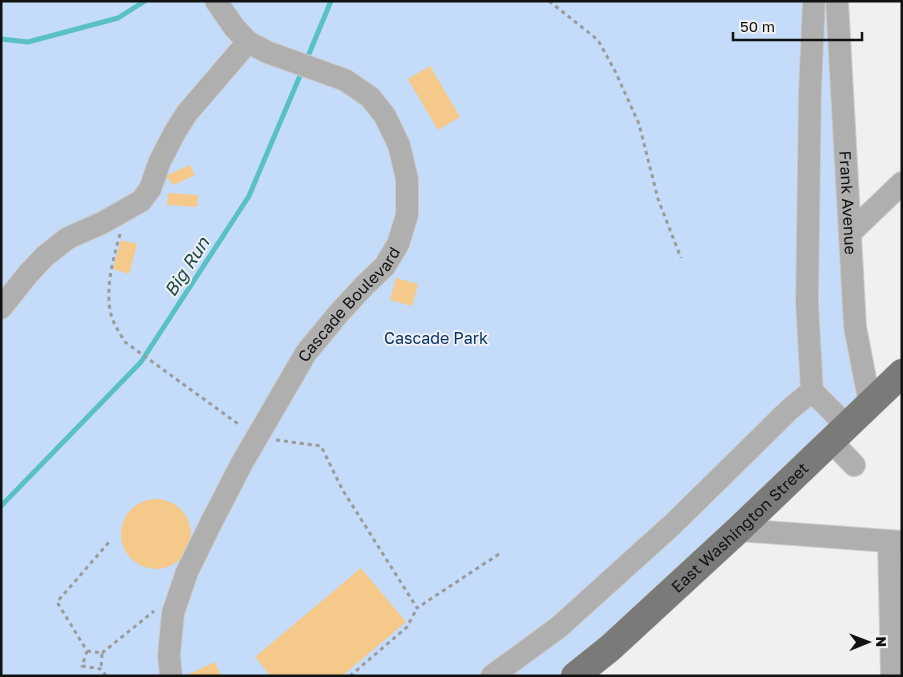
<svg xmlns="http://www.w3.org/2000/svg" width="903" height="677" font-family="'Golos Text',sans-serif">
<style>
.green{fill:#c4dcfa}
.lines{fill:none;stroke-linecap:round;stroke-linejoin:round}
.stream{stroke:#59c0c4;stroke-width:5}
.building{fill:#f5c989}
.minor-casing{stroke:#cbcccd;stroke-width:24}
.major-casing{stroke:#cbcccd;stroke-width:29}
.path{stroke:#9b9b9c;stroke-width:3;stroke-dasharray:4 4;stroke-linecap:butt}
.minor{stroke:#b0afaf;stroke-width:22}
.major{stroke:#7a7a79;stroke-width:28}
.labels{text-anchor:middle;stroke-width:4;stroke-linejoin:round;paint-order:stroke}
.street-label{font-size:16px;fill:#111112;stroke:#eff0f1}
.park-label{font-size:16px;fill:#083568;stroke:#eff0f1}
.water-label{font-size:18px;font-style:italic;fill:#1b4a4b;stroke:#eff0f1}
</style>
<rect width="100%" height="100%" fill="#eff0f1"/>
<path class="green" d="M1,1H837L870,404L575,676H1Z"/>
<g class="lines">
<path class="stream" d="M1,39L28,42L118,18L145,1
M306,61L331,1
M1,506L141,362L249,196L302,71"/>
</g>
<path class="building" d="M430,66L460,117L438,130L408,79Z
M190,165L195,175L174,185L165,176Z
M168,193L198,195L197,207L167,205Z
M121,240L137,244L129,274L113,269Z
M396,278L418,284L412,306L390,300Z
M121 534a35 35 0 1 1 70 0a35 35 0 1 1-70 0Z
M361,568L406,622L342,676H271L255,657Z
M215,662L221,676H189V674Z"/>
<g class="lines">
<g class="minor-casing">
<g id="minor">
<path id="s1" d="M837,1L855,327L870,404"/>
<path d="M851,232L902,183"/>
<path d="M1,308L28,274L45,256L68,238L102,223L141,201L150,189L160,161L175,132L187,113L248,42"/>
<path d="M812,391L807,303L810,91L814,1"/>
<path d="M831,441L854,465"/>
<path d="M738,530L902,542"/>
<path d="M889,541L892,674L900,676"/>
<path id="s2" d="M171,676L169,655L173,613L187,572L211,523L242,463L306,353L339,313L364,286L385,266L398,244L407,215V179L399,145L385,116L370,97L345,80L267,52L248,42L234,27L216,1"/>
<path d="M492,676L559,627L673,524L790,409L812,391L847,426"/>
</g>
</g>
<g class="major-casing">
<g id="major">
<path id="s3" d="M575,676L610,648L738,530L902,373"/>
</g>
</g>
<path class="path" d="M549,1L598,40L615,71L639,124L658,199L681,258
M120,234C113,260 106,284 110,310C112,322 119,332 125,342L241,426
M276,440L321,446L342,489L417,608L502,552
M87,651L102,653L101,669
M102,653L154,611
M106,676L101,669L82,666L87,651L57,602L110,541
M350,676L407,627L417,608"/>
<use href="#minor" class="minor"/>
<use href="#major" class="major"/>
</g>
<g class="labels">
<g class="street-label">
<text dy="6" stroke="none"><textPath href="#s1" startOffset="202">Frank Avenue</textPath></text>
<text dy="6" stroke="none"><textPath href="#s2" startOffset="421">Cascade Boulevard</textPath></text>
<text dy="6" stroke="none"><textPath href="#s3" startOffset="222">East Washington Street</textPath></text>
</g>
<g class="park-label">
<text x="436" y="344">Cascade Park</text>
</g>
<g class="water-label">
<text transform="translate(187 267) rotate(-57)" y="6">Big Run</text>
</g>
</g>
<rect width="903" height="677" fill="none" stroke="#111112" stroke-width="5"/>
<g transform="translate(868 642) rotate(89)" stroke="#eff0f1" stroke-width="4" paint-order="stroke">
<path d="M0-4L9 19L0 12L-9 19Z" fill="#111112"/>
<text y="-8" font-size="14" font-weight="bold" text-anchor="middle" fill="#111112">N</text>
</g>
<path d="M733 32v8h129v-8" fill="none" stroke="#111112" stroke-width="2.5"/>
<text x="740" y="32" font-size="15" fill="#111112" stroke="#eff0f1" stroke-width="4" paint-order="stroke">50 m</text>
</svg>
